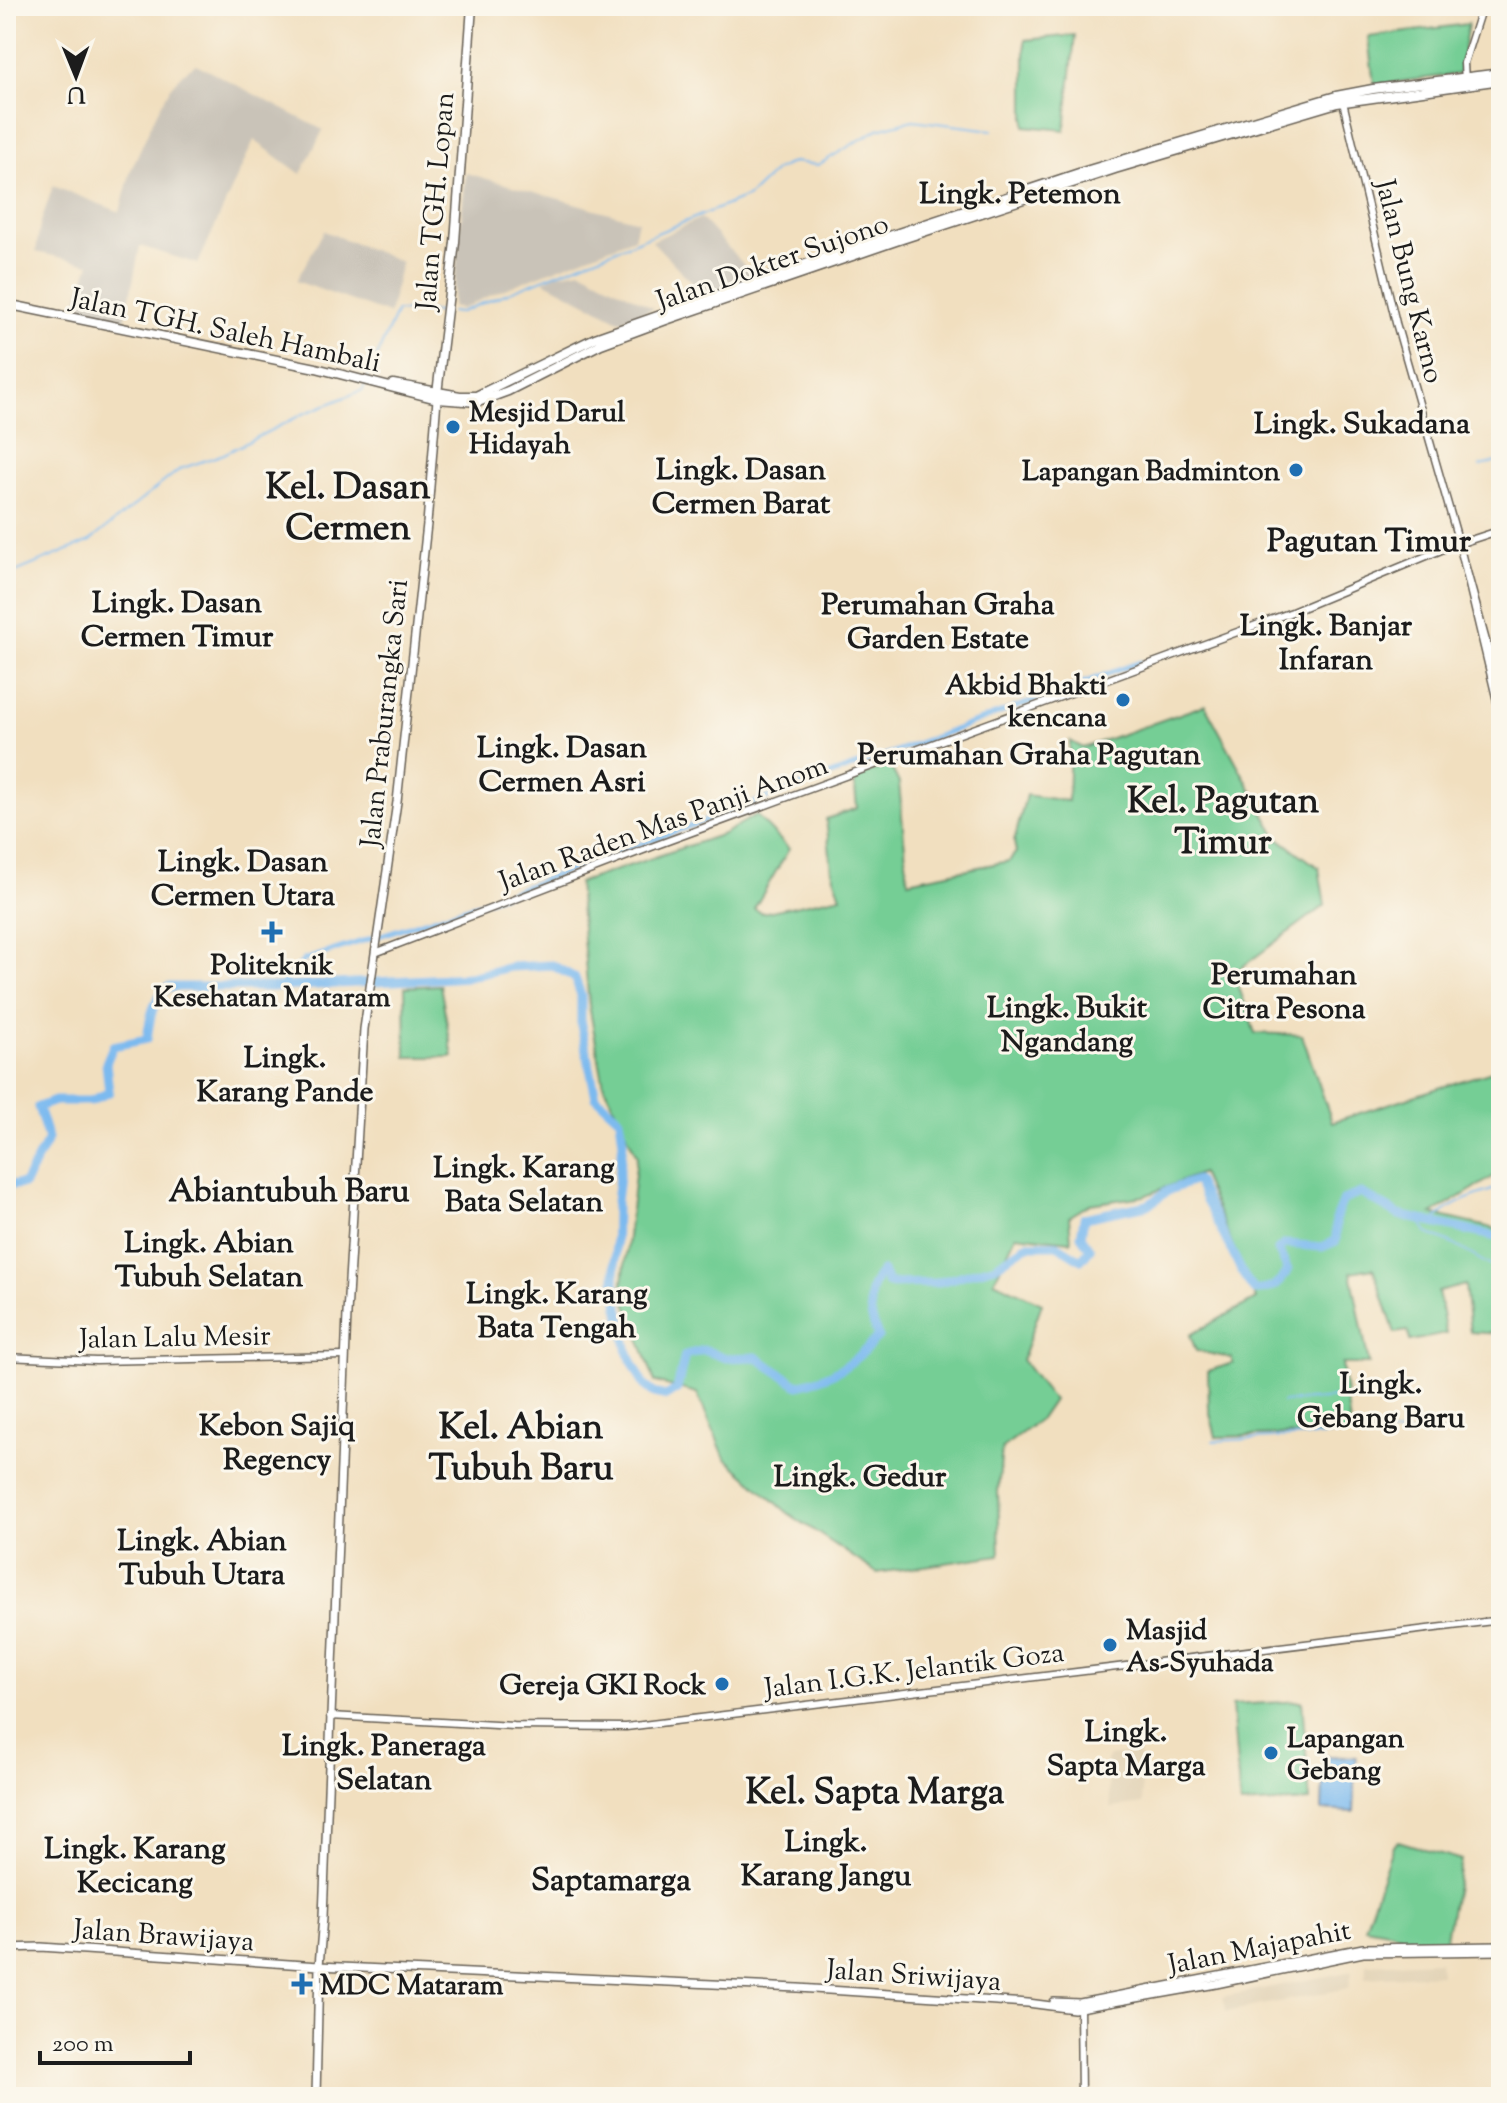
<svg xmlns="http://www.w3.org/2000/svg" width="1507" height="2103" font-family="'Sorts Mill Goudy',serif">
<style>
.built{fill:#e1d1b4}
.industrial{fill:#c9c3b8}
.green{fill:#75ce95;stroke:#487558;stroke-width:2}
.water{fill:#7bbaef;stroke:#4c6b86;stroke-width:2}
.lines{fill:none;stroke-linecap:round;stroke-linejoin:round}
.stream{stroke:#7bbaef;stroke-width:2}
.canal{stroke:#7bbaef;stroke-width:5}
.river{stroke:#7bbaef;stroke-width:9}
.secondary-casing{stroke:#676055;stroke-width:9}
.primary-casing{stroke:#676055;stroke-width:10}
.highway-casing{stroke:#676055;stroke-width:11}
.secondary{stroke:#fff;stroke-width:6}
.primary{stroke:#fff;stroke-width:7}
.highway{stroke:#fff;stroke-width:8}
.poi-dot{fill:#1f6fb2;stroke:#fbf7ec;stroke-width:3}
.labels{text-anchor:middle;stroke-width:6;stroke-linejoin:round;paint-order:stroke}
.street-label{font-size:28px;fill:#1c1c1c;stroke:#fbf7ec}
.poi-label{font-size:28px;font-weight:bold;fill:#1c1c1c;stroke:#fbf7ec;text-anchor:start}
.neighbourhood-label{font-size:30px;font-weight:bold;fill:#1c1c1c;stroke:#fbf7ec}
.quarter-label{font-size:32px;font-weight:bold;fill:#1c1c1c;stroke:#fbf7ec}
.district-label{font-size:36px;font-weight:bold;fill:#1c1c1c;stroke:#fbf7ec}
</style>
<rect width="100%" height="100%" fill="#fbf7ec"/>
<filter id="ink" filterUnits="userSpaceOnUse"><feTurbulence type="fractalNoise" baseFrequency=".0125" numOctaves="2"/><feDisplacementMap in="SourceGraphic" scale="16" xChannelSelector="R" yChannelSelector="G"/><feConvolveMatrix kernelMatrix="1 2 1 2 8 2 1 2 1" color-interpolation-filters="sRGB"/></filter>
<filter id="wash" filterUnits="userSpaceOnUse"><feTurbulence type="fractalNoise" baseFrequency=".006" numOctaves="4" result="noise"/><feDisplacementMap in="SourceGraphic" scale="32" xChannelSelector="R" yChannelSelector="G"/><feGaussianBlur stdDeviation="1.8" result="paint"/><feColorMatrix in="noise" values="0 0 0 0 0 0 0 0 0 0 0 0 0 0 0 0 0 1.4 0 .05"/><feComposite in="paint" operator="in"/></filter>
<g filter="url(#wash)">
<rect width="100%" height="100%" fill="#f1dfbf"/>
<path class="built" d="M1139,1752L1143,1804L1111,1808L1106,1761L1109,1756Z
M1439,1961L1440,1974L1365,1978L1367,1964Z
M1352,1971L1349,1988L1226,2012L1222,1997Z"/>
<path class="industrial" d="M196,64L323,130L301,174L254,140L198,264L140,246L125,321L72,313L90,264L36,252L40,225L53,186L120,212L131,170L156,114L170,88L183,73Z
M466,173L638,221L634,238L502,290L461,309L452,307Z
M701,218L754,276L704,295L652,241Z
M324,231L401,262L389,314L296,281Z
M581,270L654,308L621,321L544,281L557,274Z"/>
<path class="green" d="M1468,24L1459,74L1374,85L1368,37Z
M1075,35L1065,130L1025,126V40Z
M1205,705L1277,837L1319,868L1325,905L1234,973L1255,1033L1302,1035L1332,1122L1501,1068V1172L1432,1214L1501,1230V1334L1470,1332L1465,1285L1438,1292L1446,1334L1410,1341L1408,1331L1395,1333L1373,1268L1351,1272L1369,1364H1342L1351,1433L1216,1437L1209,1409L1208,1371L1233,1363L1231,1358L1196,1351L1190,1335L1256,1299L1201,1173L1144,1196L1090,1204L1069,1217L1071,1241L1016,1235L994,1281L1042,1303L1022,1360L1053,1400L1040,1419L1002,1448L998,1492L1000,1555L877,1573L788,1513L725,1458L697,1393L655,1382L622,1291L637,1156L604,1086L589,1005L578,883L723,834L756,815L789,849L754,909L762,913L841,896L832,871L826,819L857,808L854,778L890,765L899,783L908,881L1009,861L1016,852L1014,842L1026,795L1068,801L1070,741L1083,748Z
M440,985L453,1057H406L405,987Z
M1302,1701L1310,1801L1240,1805L1232,1705Z
M1398,1841L1461,1860L1445,1943L1411,1942L1393,1932L1365,1927L1393,1845Z"/>
<path class="water" d="M1324,1756L1356,1757L1354,1812L1322,1810Z"/>
<g class="lines">
<path class="stream" d="M451,312L458,313L749,196L776,170L793,162L818,165L878,129L913,120L993,130
M367,378L397,311L445,312
M1480,466L1497,462
M6,573H13L90,541L180,469L224,454L303,414L363,390L365,384
M1420,1221L1427,1233L1455,1245L1501,1272
M1434,1222C1449,1202 1478,1195 1501,1187
M1282,1402L1351,1397L1368,1392
M1213,1441L1355,1434L1449,1433"/>
<path class="canal" d="M279,987L304,960L474,905L1140,662"/>
<path class="river" d="M6,1182L13,1185L24,1184L48,1139L38,1107L55,1101H91L109,1092L106,1063L113,1046L147,1039C150,1018 152,1001 168,987H279L469,977L510,967L552,965L575,978L581,995V1025L596,1097L620,1119L623,1142L616,1202L615,1286L628,1353L644,1385L654,1393L666,1396L677,1389L685,1355L704,1350L726,1358L756,1357L798,1385C834,1377 853,1364 878,1337C869,1314 864,1291 882,1271L888,1284L936,1283L995,1266L1028,1245H1057L1081,1260L1090,1249L1081,1236L1084,1218L1148,1205L1169,1190L1196,1180L1244,1276L1254,1290C1270,1291 1280,1285 1288,1270L1278,1250L1285,1244L1322,1247L1336,1241V1217L1343,1200L1361,1193L1399,1215L1501,1238"/>
</g>
</g>
<g filter="url(#ink)">
<g class="lines">
<g class="secondary-casing">
<path id="secondary" d="M1465,81L1464,63L1482,6
M1343,102L1396,323L1459,543L1501,718
M1465,564L1501,696
M375,953L654,846L1292,612L1446,548L1501,530
M6,1357L96,1361L345,1356
M330,1716L514,1726L626,1727L1501,1620
M1080,2005L1081,2097"/>
</g>
<g class="primary-casing">
<path id="primary" d="M6,1948L41,1947L319,1966L798,1988L1028,2003L1074,2009L1216,1984L1363,1953L1501,1951
M1054,2002L1080,2003L1363,1948L1501,1946
M316,2097L319,1966L323,1917L347,1314L364,1029L397,802L427,524L437,399"/>
</g>
<g class="highway-casing">
<path id="highway" d="M6,304L316,368L437,399L478,402L508,391L601,344L666,320L896,241L1115,169L1337,103L1501,80
M393,384L460,396H476L595,338L823,258L1082,172L1336,96L1373,89L1501,73
M437,394L455,242L472,6"/>
</g>
<use href="#secondary" class="secondary"/>
<use href="#primary" class="primary"/>
<use href="#highway" class="highway"/>
</g>
</g>
<g class="poi-dot">
<circle cx="453" cy="427" r="8"/>
<circle cx="1296" cy="470" r="8"/>
<circle cx="1123" cy="700" r="8"/>
<path d="M268 920h8v8h8v8h-8v8h-8v-8h-8v-8h8z"/>
<circle cx="1110" cy="1645" r="8"/>
<circle cx="722" cy="1684" r="8"/>
<circle cx="1271" cy="1753" r="8"/>
<path d="M298 1972h8v8h8v8h-8v8h-8v-8h-8v-8h8z"/>
</g>
<g class="labels">
<g class="street-label">
<text transform="translate(434 201) rotate(-85)" y="10">Jalan TGH. Lopan</text>
<text transform="translate(772 261) rotate(-19)" y="10">Jalan Dokter Sujono</text>
<text transform="translate(1411 281) rotate(76)" y="10">Jalan Bung Karno</text>
<text transform="translate(226 329) rotate(12)" y="10">Jalan TGH. Saleh Hambali</text>
<text transform="translate(383 713) rotate(-84)" y="10">Jalan Praburangka Sari</text>
<text transform="translate(663 822) rotate(-20)" y="10">Jalan Raden Mas Panji Anom</text>
<text transform="translate(175 1336) rotate(-1)" y="10">Jalan Lalu Mesir</text>
<text transform="translate(914 1669) rotate(-7)" y="10">Jalan I.G.K. Jelantik Goza</text>
<text transform="translate(164 1934) rotate(4)" y="10">Jalan Brawijaya</text>
<text transform="translate(1259 1946) rotate(-11)" y="10">Jalan Majapahit</text>
<text transform="translate(914 1974) rotate(4)" y="10">Jalan Sriwijaya</text>
</g>
<g class="poi-label">
<text x="469" y="421">Mesjid Darul<tspan x="469" dy="32">Hidayah</tspan></text>
<text x="1280" y="480" text-anchor="end">Lapangan Badminton</text>
<text x="1107" y="694" text-anchor="end">Akbid Bhakti<tspan x="1107" dy="32">kencana</tspan></text>
<text x="272" y="974" text-anchor="middle">Politeknik<tspan x="272" dy="32">Kesehatan Mataram</tspan></text>
<text x="1126" y="1639">Masjid<tspan x="1126" dy="32">As-Syuhada</tspan></text>
<text x="706" y="1694" text-anchor="end">Gereja GKI Rock</text>
<text x="1287" y="1747">Lapangan<tspan x="1287" dy="32">Gebang</tspan></text>
<text x="320" y="1994">MDC Mataram</text>
</g>
<g class="neighbourhood-label">
<text x="1020" y="203">Lingk. Petemon</text>
<text x="1362" y="433">Lingk. Sukadana</text>
<text x="741" y="479">Lingk. Dasan<tspan x="741" dy="34">Cermen Barat</tspan></text>
<text x="177" y="612">Lingk. Dasan<tspan x="177" dy="34">Cermen Timur</tspan></text>
<text x="938" y="614">Perumahan Graha<tspan x="938" dy="34">Garden Estate</tspan></text>
<text x="1326" y="635">Lingk. Banjar<tspan x="1326" dy="34">Infaran</tspan></text>
<text x="562" y="757">Lingk. Dasan<tspan x="562" dy="34">Cermen Asri</tspan></text>
<text x="1029" y="764">Perumahan Graha Pagutan</text>
<text x="243" y="871">Lingk. Dasan<tspan x="243" dy="34">Cermen Utara</tspan></text>
<text x="1284" y="984">Perumahan<tspan x="1284" dy="34">Citra Pesona</tspan></text>
<text x="1067" y="1017">Lingk. Bukit<tspan x="1067" dy="34">Ngandang</tspan></text>
<text x="285" y="1067">Lingk.<tspan x="285" dy="34">Karang Pande</tspan></text>
<text x="524" y="1177">Lingk. Karang<tspan x="524" dy="34">Bata Selatan</tspan></text>
<text x="209" y="1252">Lingk. Abian<tspan x="209" dy="34">Tubuh Selatan</tspan></text>
<text x="557" y="1303">Lingk. Karang<tspan x="557" dy="34">Bata Tengah</tspan></text>
<text x="1381" y="1393">Lingk.<tspan x="1381" dy="34">Gebang Baru</tspan></text>
<text x="277" y="1435">Kebon Sajiq<tspan x="277" dy="34">Regency</tspan></text>
<text x="860" y="1486">Lingk. Gedur</text>
<text x="202" y="1550">Lingk. Abian<tspan x="202" dy="34">Tubuh Utara</tspan></text>
<text x="1126" y="1741">Lingk.<tspan x="1126" dy="34">Sapta Marga</tspan></text>
<text x="384" y="1755">Lingk. Paneraga<tspan x="384" dy="34">Selatan</tspan></text>
<text x="826" y="1851">Lingk.<tspan x="826" dy="34">Karang Jangu</tspan></text>
<text x="135" y="1858">Lingk. Karang<tspan x="135" dy="34">Kecicang</tspan></text>
</g>
<g class="quarter-label">
<text x="1369" y="551">Pagutan Timur</text>
<text x="289" y="1201">Abiantubuh Baru</text>
<text x="611" y="1890">Saptamarga</text>
</g>
<g class="district-label">
<text x="348" y="498">Kel. Dasan<tspan x="348" dy="41">Cermen</tspan></text>
<text x="1223" y="812">Kel. Pagutan<tspan x="1223" dy="41">Timur</tspan></text>
<text x="521" y="1438">Kel. Abian<tspan x="521" dy="41">Tubuh Baru</tspan></text>
<text x="875" y="1803">Kel. Sapta Marga</text>
</g>
</g>
<rect width="1507" height="2103" fill="none" stroke="#fbf7ec" stroke-width="32"/>
<g transform="translate(76 76) rotate(179)" stroke="#fbf7ec" stroke-width="6" paint-order="stroke">
<path d="M0-6L14 30L0 20L-14 30Z" fill="#1c1c1c"/>
<text y="-12" font-size="22" font-weight="bold" text-anchor="middle" fill="#1c1c1c">U</text>
</g>
<path d="M40 2051v12h150v-12" fill="none" stroke="#1c1c1c" stroke-width="4"/>
<text x="52" y="2051" font-size="24" fill="#1c1c1c" stroke="#fbf7ec" stroke-width="6" paint-order="stroke">200 m</text>
</svg>
